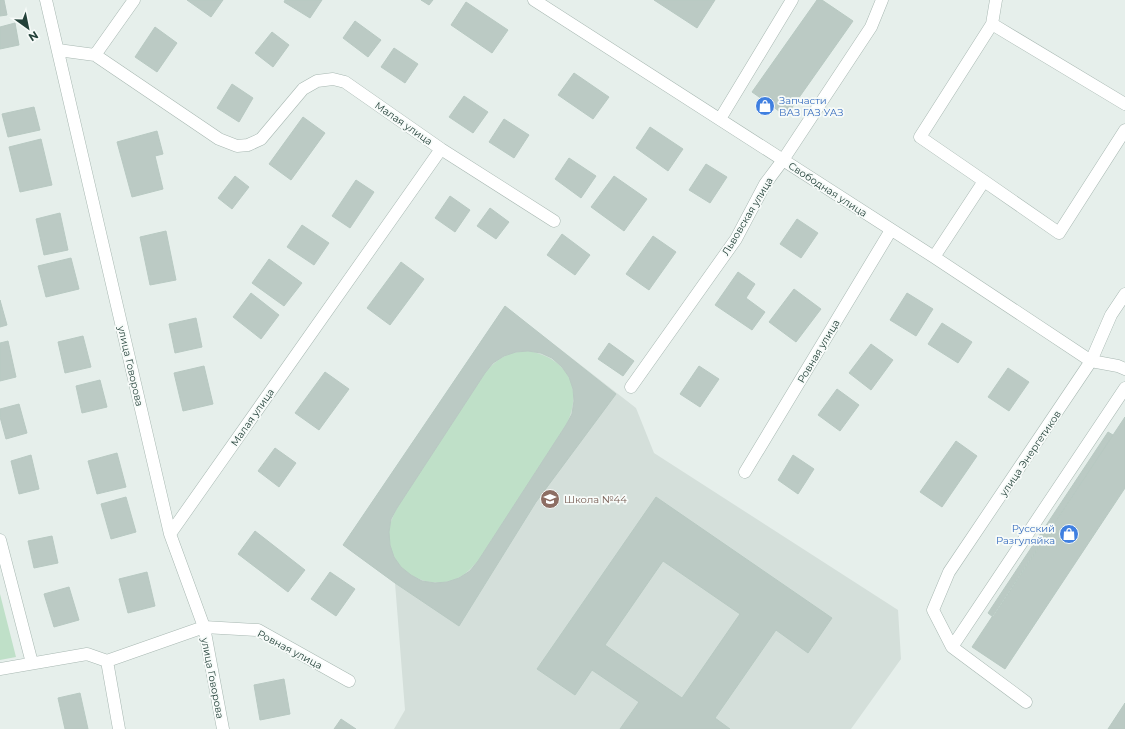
<svg xmlns="http://www.w3.org/2000/svg" width="1125" height="729" font-family="Montserrat,sans-serif">
<style>
.built{fill:#d4dfda}
.green{fill:#bfe0c8}
.building{fill:#bbcac4;stroke:#b8c9c2;fill-rule:evenodd}
.lines{fill:none;stroke-linecap:round;stroke-linejoin:round}
.minor-casing{stroke:#a8b8b2;stroke-width:13}
.minor{stroke:#fff;stroke-width:12}
.labels{text-anchor:middle;stroke-width:3.5;stroke-linejoin:round;paint-order:stroke}
.shop-label{font-size:10px;fill:#366cbe;stroke:#f7fbf9;text-anchor:start}
.street-label{font-size:10px;fill:#24423a;stroke:#f7fbf9}
.education-label{font-size:10px;fill:#785e54;stroke:#f7fbf9;text-anchor:start}
</style>
<rect width="100%" height="100%" fill="#e6efeb"/>
<path class="built" d="M505,306L636,408L654,453L898,610L901,659L851,729H394L405,710L395,583L343,545Z"/>
<path class="green" d="M528,351C568,358 584,389 566,425L478,561C472,567 467,573 460,577C432,592 395,575 390,544C387,531 391,520 397,508L485,373C498,358 508,352 528,351Z
M0,594L16,657L0,660Z"/>
<path class="building" d="M0,0H4L7,15L0,16Z
M187,0H223L211,17Z
M285,0H322L310,18L284,2Z
M421,0H433L429,5Z
M654,0H715L697,28Z
M817,0H822L853,21L786,116L752,92Z
M466,2L508,30L492,53L451,25Z
M355,21L381,40L368,57L343,38Z
M15,23L19,45L0,49V27Z
M155,27L177,43L157,72L135,57Z
M272,32L289,45L273,67L255,53Z
M394,48L418,64L405,83L381,67Z
M574,73L609,97L593,119L558,95Z
M232,84L253,98L239,122L217,108Z
M464,96L488,112L473,133L449,117Z
M34,107L40,130L8,137L2,114Z
M303,117L325,133L291,180L269,164Z
M504,119L529,135L514,158L489,142Z
M650,127L683,149L668,171L636,148Z
M157,131L163,154L155,156L163,189L132,197L117,142Z
M41,139L52,185L20,192L9,147Z
M569,158L596,176L581,198L555,179Z
M706,164L727,177L710,203L689,190Z
M235,176L249,187L232,209L218,198Z
M614,176L647,199L624,231L591,207Z
M356,180L374,192L350,228L332,216Z
M450,196L470,210L455,232L435,218Z
M490,208L509,222L496,239L477,226Z
M60,213L68,250L44,255L36,219Z
M797,219L818,233L801,258L780,244Z
M302,225L329,243L314,265L287,247Z
M166,231L176,280L150,285L140,237Z
M562,234L590,255L575,275L547,255Z
M653,236L676,252L649,290L626,274Z
M71,258L79,289L46,297L38,266Z
M269,259L302,283L284,306L252,283Z
M401,262L424,279L390,325L367,308Z
M738,272L755,284L746,298L765,312L752,330L715,305Z
M794,289L821,309L796,342L769,322Z
M251,293L279,315L261,339L233,317Z
M907,293L933,309L916,336L890,320Z
M0,300L7,325L0,327Z
M505,306L616,394L536,502L459,626L395,583L343,545ZM528,351L541,353L552,358L562,367L569,377L573,389L574,401L572,414L566,425L478,561L470,571L459,578L447,582L435,583L422,581L411,575L401,567L394,557L390,545L389,532L391,519L397,508L485,373L493,363L504,356L516,352Z
M196,318L202,347L175,353L169,324Z
M942,323L972,342L958,363L928,344Z
M83,336L91,367L65,373L58,342Z
M8,341L16,377L0,381V343Z
M609,343L634,361L623,376L598,359Z
M871,344L893,360L871,390L849,373Z
M204,366L213,404L183,411L174,373Z
M699,366L719,379L700,407L680,394Z
M1008,368L1029,382L1009,411L988,397Z
M325,372L349,389L319,430L295,413Z
M100,380L107,407L82,413L76,386Z
M837,389L859,405L840,431L818,415Z
M19,404L27,433L6,439L0,417V409Z
M1125,417V488L1005,669L972,647Z
M1108,432L1113,435L993,617L988,613Z
M956,441L977,456L942,507L920,492Z
M275,448L296,463L279,487L258,471Z
M117,453L126,487L97,494L88,461Z
M31,455L39,489L19,494L11,461Z
M793,455L814,469L798,494L778,480Z
M126,497L136,532L111,539L101,504Z
M656,497L832,618L808,653L776,630L715,718L730,729H620L639,702L592,670L575,695L537,669ZM663,561L740,614L682,698L605,645Z
M255,531L305,570L288,592L238,554Z
M52,536L58,563L34,568L28,541Z
M147,572L155,606L128,613L119,579Z
M330,572L355,589L336,616L311,599Z
M69,587L79,620L54,627L44,594Z
M284,679L290,714L260,720L254,685Z
M80,693L88,729H65L58,698Z
M1125,703V729H1108Z
M341,719L356,729H334Z"/>
<g class="lines">
<g class="minor-casing">
<path id="minor" d="M46,0L170,534L204,627L223,729
M534,0L934,257L1091,361L1118,366L1125,369
M992,24L1125,104
M58,50L95,55L219,139L237,146L248,145L261,139L303,89L317,81L333,79L345,82L441,149L170,534
M95,55L134,0
M720,119L792,0
M441,149L554,221
M984,181L920,137L992,24L996,0
M934,257L984,181L1059,233L1125,130
M631,387L736,239L765,184L783,160L871,27L882,0
M745,472L891,230
M0,540L32,663
M952,647L933,610L949,572L1091,361L1111,315L1125,294
M107,661L119,729
M0,669L87,654L107,661L204,627L258,630L349,681
M1026,702L952,647L1125,388"/>
</g>
<use href="#minor" class="minor"/>
</g>
<defs>
<g id="shop-disc" transform="scale(1)"><circle r="9.5" fill="#3f7fe0" stroke="#f7fbf9"/><path d="M-5-2.5h2.3a2.7 3.5 0 0 1 5.4 0H5L5.5 6h-11ZM-1.5-2.5h3a1.5 2.3 0 0 0-3 0Z" fill="#fff"/></g>
<g id="school-disc" transform="scale(1)"><circle r="9.5" fill="#8d6e63" stroke="#f7fbf9"/><path d="M0-5L7-2L0 1L-7-2ZM-4 1L0 2.5L4 1V4Q0 6-4 4Z" fill="#fff"/></g>
</defs>
<g fill-rule="evenodd">
<use href="#shop-disc" x="765" y="106"/>
<use href="#school-disc" x="550" y="499"/>
<use href="#shop-disc" x="1069" y="534"/>
</g>
<g class="labels">
<g class="shop-label">
<text x="779" y="104">Запчасти<tspan x="779" dy="12">ВАЗ ГАЗ УАЗ</tspan></text>
<text x="1055" y="532" text-anchor="end">Русский<tspan x="1055" dy="12">Разгуляйка</tspan></text>
</g>
<g class="street-label">
<text transform="translate(404 123) rotate(35)" y="4">Малая улица</text>
<text transform="translate(828 189) rotate(33)" y="4">Свободная улица</text>
<text transform="translate(747 216) rotate(-59)" y="4">Львовская улица</text>
<text transform="translate(818 351) rotate(-59)" y="4">Ровная улица</text>
<text transform="translate(131 366) rotate(77)" y="4">улица Говорова</text>
<text transform="translate(252 417) rotate(-55)" y="4">Малая улица</text>
<text transform="translate(1030 453) rotate(-56)" y="4">улица Энергетиков</text>
<text transform="translate(290 649) rotate(28)" y="4">Ровная улица</text>
<text transform="translate(213 678) rotate(79)" y="4">улица Говорова</text>
</g>
<g class="education-label">
<text x="564" y="503">Школа №44</text>
</g>
</g>
<g transform="translate(28 28) rotate(147)" stroke="#f7fbf9" stroke-width="3" paint-order="stroke">
<path d="M0-3L7 15L0 10L-7 15Z" fill="#24423a"/>
<text y="-6" font-size="11" font-weight="bold" text-anchor="middle" fill="#24423a">N</text>
</g>
</svg>
